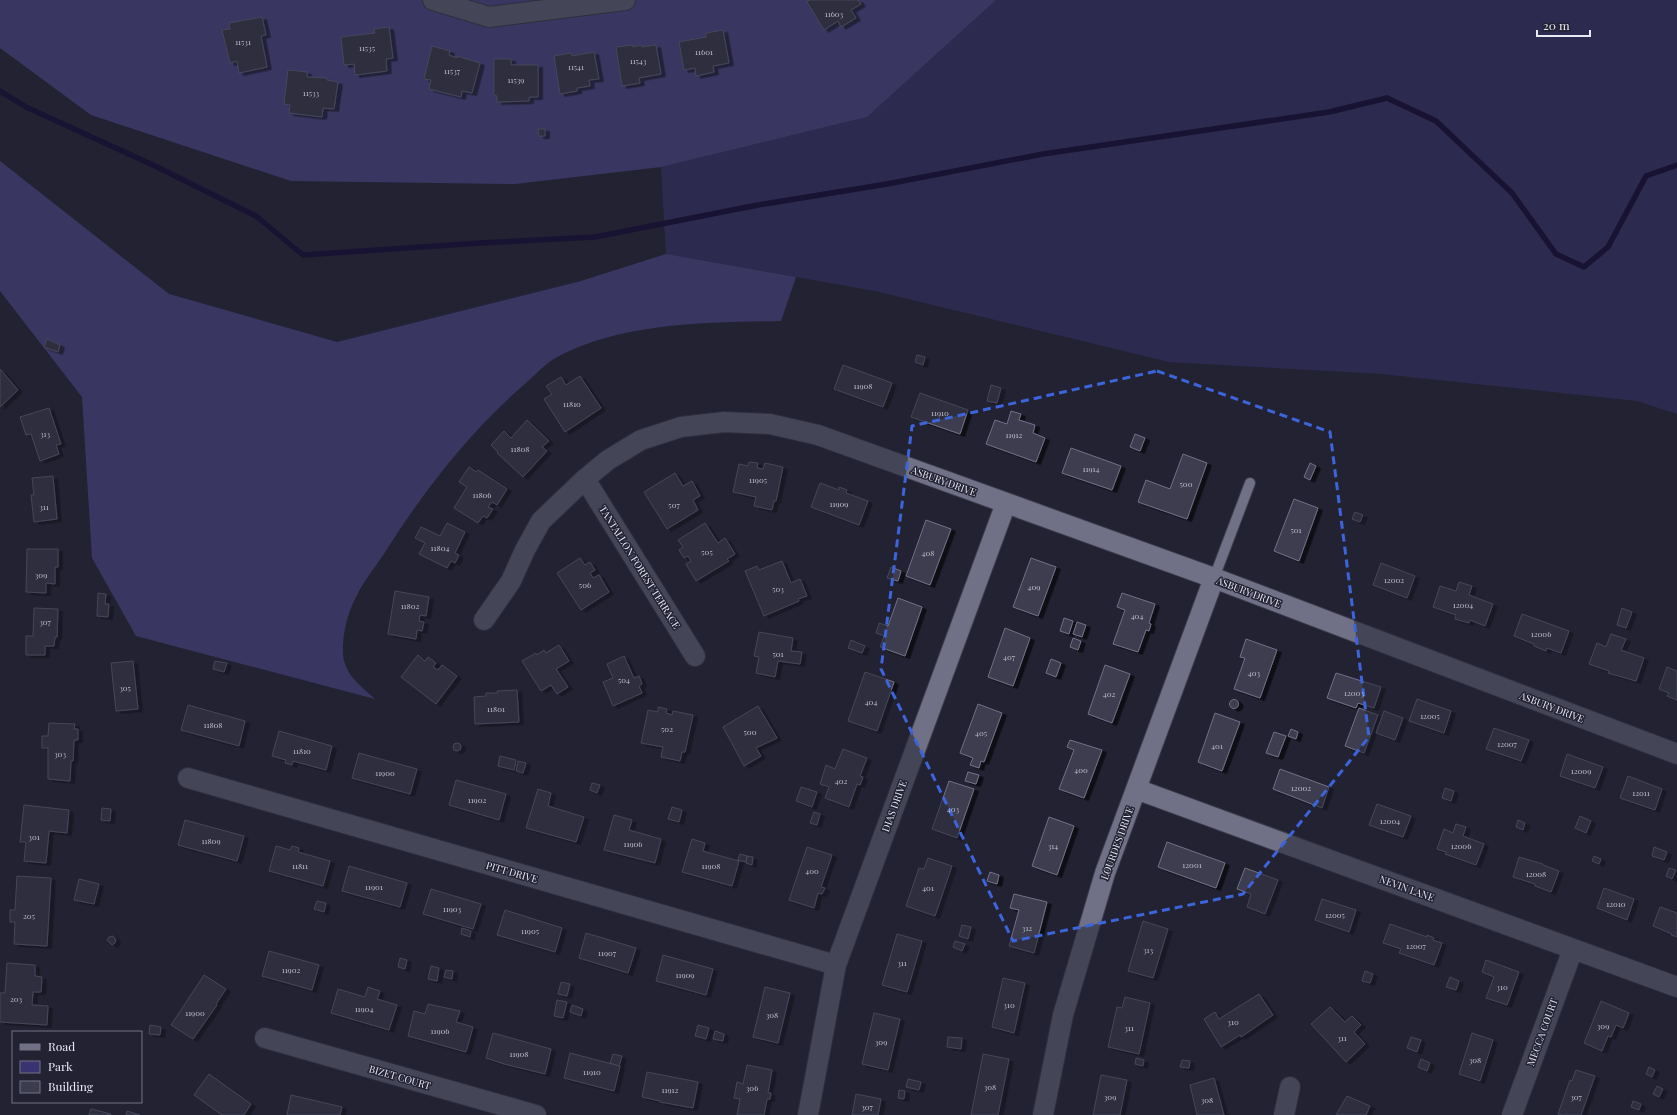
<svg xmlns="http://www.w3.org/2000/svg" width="1677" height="1115" font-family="'Playfair Display',serif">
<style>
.green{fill:#393372}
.forest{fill:#554f9c}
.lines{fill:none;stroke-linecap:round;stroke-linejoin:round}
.stream{stroke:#0c0032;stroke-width:5.5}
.building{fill:#3c3c4f;stroke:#717187;filter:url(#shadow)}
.service-casing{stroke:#3d3c4b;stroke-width:12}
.minor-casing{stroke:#3d3c4b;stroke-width:22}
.service{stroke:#707086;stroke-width:10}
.minor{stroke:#707086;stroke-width:20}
.marked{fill:none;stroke:#3c65dc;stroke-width:3;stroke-dasharray:8 5;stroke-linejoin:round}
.labels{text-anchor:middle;stroke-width:3;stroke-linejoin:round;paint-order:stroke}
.number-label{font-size:8px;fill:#bebecc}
.street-label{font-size:10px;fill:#e9e9f6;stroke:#223}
</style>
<defs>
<filter id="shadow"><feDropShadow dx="4.5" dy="2.5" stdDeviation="0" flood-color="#0009"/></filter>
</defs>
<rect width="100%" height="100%" fill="#223"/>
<path class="green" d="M996,0H1677V414L1637,401L1381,374L1169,362L875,291L666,254L661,167L867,117Z"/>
<path class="forest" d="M0,0H996L867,117L661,167L515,184L291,181L91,115L0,48Z
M0,161L169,294L337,342L581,281L666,254L796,277L781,321C709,322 623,322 557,357C546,363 536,374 527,382C471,430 426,488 387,549C377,565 364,580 356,597C347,614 342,636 343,655C345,675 361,686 375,699L136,636L92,558L82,397L0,291Z"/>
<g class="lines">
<path class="stream" d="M0,91L26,107L155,166L256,216L303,255L480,243L595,237L758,205L887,184L1043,154L1329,112L1387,98L1436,121L1512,193L1556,254L1584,267L1608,247L1646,176L1677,165"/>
</g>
<path class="building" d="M810,0H858L861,4L851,10L856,18L841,27L838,21L824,30L807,2Z
M262,17L266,35L261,36L267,67L239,73L237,61L230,63L222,30L230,29L229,23Z
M389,27L393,58L386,59L387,71L355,75L354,64L344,65L341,37L375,33L374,29Z
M723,30L729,63L713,66L714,72L696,76L695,68L684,70L679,42L706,37V33Z
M633,45V47L641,45L642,47L656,45L661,74L639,78L640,83L622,86L616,47Z
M432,46L450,51L449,55L457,58V56L480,63L472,93L462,91L461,97L429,89L431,80L424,79Z
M594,52L599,79L589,80L590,86L577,88V91L560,94L554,56L571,53L572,56Z
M494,59H511V65H538V97H529V101L497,102V96L494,95Z
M288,70L307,72V77L327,78V80L338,82L334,109L323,108L322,117L289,113L290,105L284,104Z
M538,129H545V136H539Z
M47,339L60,345L58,352L44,347Z
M917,355L925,357L923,365L915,362Z
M843,365L892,383L883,407L834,389Z
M0,369L18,390L0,407Z
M580,376L601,408L565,432L544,399L552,394L546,386L561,377L566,385Z
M991,385L1001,388L997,403L987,401Z
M920,393L968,410L960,434L911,417Z
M49,408L61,444L56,445L59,454L40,461L31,434L26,435L20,417Z
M1011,411L1021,414L1019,420L1035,425L1033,433L1045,438L1036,462L986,444L995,420L1007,424Z
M527,420L549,441L542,447L547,451L523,477L497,453L498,452L491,445L504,431L511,438Z
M1135,434L1145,438L1140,451L1130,447Z
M1071,448L1121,466L1112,490L1062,473Z
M1183,454L1207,463L1187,519L1138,502L1146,480L1170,489Z
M749,462L758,463L757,468L763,469L765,463L783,467L776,501H774L772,510L754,506L756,497L733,492L739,464L748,466Z
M1310,463L1316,466L1310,480L1304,477Z
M469,467L476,472L478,470L507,489L497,505L492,502L488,507L493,509L487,518L483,516L478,523L454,508L467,487L459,482Z
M675,473L683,486L692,481L700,496L693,500L698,510L667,529L644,492Z
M53,476L57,519L34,522L31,495H34L32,478Z
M820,483L839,490V487L847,490L846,493L868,501L859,525L811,507Z
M1294,499L1318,508L1299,561L1274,551Z
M1355,512L1363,515L1360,522L1352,519Z
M926,520L951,529L930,585L906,576Z
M447,523L465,532L455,553L459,555L455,563L451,561L447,568L419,554L425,543L415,538L421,527L440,536Z
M705,523L718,543L725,538L735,554L727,559L729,561L696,581L686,564L691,561L688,556L684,558L679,550L683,547L678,540Z
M27,549H58V567H55V584L46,583V593L26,592Z
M580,558L585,565L590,562L595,570L590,573L593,578L599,575L609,592L581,610L557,573Z
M1031,558L1056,567L1038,616L1013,607Z
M782,561L791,583L800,579L807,596L798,599L799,601L764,616L745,571L757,566L759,570Z
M1381,563L1415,576L1407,598L1373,585Z
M891,567L901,571L898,581L887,578Z
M1459,582L1472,586L1469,595L1493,604L1485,626L1470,620L1469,623L1455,619L1456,615L1433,607L1440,586L1456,591Z
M395,591L429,597L426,616L420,615L419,621L424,622L422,631L417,630L416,639L388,634Z
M98,593L106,594L105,604H109L108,617L97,616Z
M1122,593L1155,604L1149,623L1151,624L1149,631L1146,630L1138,652L1113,644L1125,610L1117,607Z
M898,598L922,607L905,656L880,647L884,636L876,633L879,623L888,626Z
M34,608L58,609L57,637H55L54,646H45V655H26V636H33Z
M1622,608L1632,612L1626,628L1617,625Z
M1522,614L1569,631L1561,653L1547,648L1546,651L1534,646V644L1514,636Z
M1064,618L1073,621L1069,634L1060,631Z
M1077,622L1086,625L1082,637L1073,634Z
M1005,628L1030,638L1013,686L988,677Z
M759,632L793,638L791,651L802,652L800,664L778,661L775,677L756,673L759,657L754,656Z
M1611,634L1626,639L1621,650L1644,658L1636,681L1608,673L1609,671L1589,664L1597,643L1606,647Z
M1073,638L1081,641L1078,650L1070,647Z
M1246,639L1277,650L1260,698L1234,689L1245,658L1240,657Z
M851,640L865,646L862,653L848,648Z
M559,645L569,661L556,669L568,687L557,694L551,685L541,691L522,661L536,653L537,655L544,650L546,653Z
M418,655L425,661L428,657L436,663L433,667L438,670L442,665L457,676L436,704L401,677Z
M624,656L634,678L639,676L642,684L639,686L642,693L613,706L603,682L613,678L607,664Z
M1051,659L1061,663L1056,677L1046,673Z
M133,661L138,709L116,711L111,663Z
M215,661L227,663L224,672L213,669Z
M1105,665L1130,674L1112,723L1088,714Z
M1667,667L1677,671V700L1667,696L1669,693L1659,689Z
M865,672L894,682L877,731L848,721Z
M1336,673L1381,687L1374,708L1358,703L1356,708L1327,698Z
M517,690L519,722L475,724L474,697L486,696V693H498L497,691Z
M1417,699L1451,711L1444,733L1409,721Z
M1229.5 704a4.5 4.5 0 1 1 9 0a4.5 4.5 0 1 1-9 0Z
M978,704L1002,713L984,762L981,761L979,768L970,765L973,758L960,753Z
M188,705L245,721L239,746L181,730Z
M758,706L777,738L756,748L761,756L744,766L723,727Z
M658,707L667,709L666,713L672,715L673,711L693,715L685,752H682L680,761L661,757L663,747L641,743L648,710L658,712Z
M1359,708L1378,715L1364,753L1345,746Z
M1384,711L1403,718L1395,740L1376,733Z
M1215,713L1240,722L1222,771L1198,762Z
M49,723L75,724L74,729H78V740H74L73,761H71L70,781L48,779V748H42V736H48Z
M1494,728L1529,740L1521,761L1486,749Z
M1291,729L1298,732L1296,739L1288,736Z
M279,731L332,746L326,770L293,761L292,765L285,763L286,760L272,756Z
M1274,732L1286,736L1278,757L1266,753Z
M1070,740L1102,750L1084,798L1059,789L1074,750L1067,747Z
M453 747a4 4 0 1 1 8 0a4 4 0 1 1-8 0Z
M843,749L867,758L860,776L863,777L860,785L857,784L849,807L825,798L829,787L820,784L826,765L835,769Z
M359,753L417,769L410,794L352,778Z
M1567,754L1603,767L1595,788L1560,776Z
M500,756L516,760L514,770L498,766Z
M518,761L526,763L523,773L516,771Z
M1280,769L1329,787L1322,808L1273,789Z
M968,772L979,775L976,784L965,781Z
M1628,776L1662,789L1655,810L1620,798Z
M456,780L506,794L499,820L449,805Z
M949,781L974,789L957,838L932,829Z
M592,783L600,785L597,793L590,790Z
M801,787L817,792L812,807L796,801Z
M1445,788L1454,791L1451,801L1442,798Z
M538,789L551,793L548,806L584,817L576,842L526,828Z
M1377,804L1411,816L1403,837L1369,825Z
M24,805L69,810L67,833L49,831L46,863L24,861L26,842H20Z
M672,807L682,810L679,822L668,819Z
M102,808L111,809L110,821L101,820Z
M814,812L820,814L817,825L810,823Z
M614,815L632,820L629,830L661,839L655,863L604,850Z
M1580,816L1591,821L1586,833L1575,828Z
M1049,817L1074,826L1057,875L1032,866Z
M185,820L244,836L237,861L178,845Z
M1518,820L1525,823L1523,830L1516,827Z
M1456,824L1466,827L1463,836L1484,844L1476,865L1445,854L1446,852L1437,849L1444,829L1453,833Z
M692,839L705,843L703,851L739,861L732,886L682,872Z
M1167,842L1225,863L1216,888L1158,867Z
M276,846L290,850L292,846L299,848L298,852L330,861L323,886L269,871Z
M807,847L832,855L821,887L825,888L822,894L818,893L814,908L789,900Z
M1654,847L1667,852L1664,860L1652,856Z
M740,854L747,856L746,862L738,860Z
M747,856L753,857L752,865L746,863Z
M1594,856L1601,859L1599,864L1592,861Z
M1519,857L1543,864V865L1559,871L1551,892L1535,886V884L1513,877Z
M928,858L952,866L935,916L906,906L919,868L924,869Z
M349,866L407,883L400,907L342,891Z
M1245,868L1278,880L1265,914L1247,907L1251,894L1237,889Z
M1669,868L1676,870L1672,879L1666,876Z
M990,872L999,875L997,884L987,881Z
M17,876L51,878L47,946L14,944L15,922H10V910H15Z
M79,879L99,884L94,904L74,900Z
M1604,888L1634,899L1627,920L1597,908Z
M431,889L481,904L473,929L423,914Z
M1014,894L1047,902L1034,953L1009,946L1019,910L1010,908Z
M1322,899L1356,910L1349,932L1315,920Z
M317,901L326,903L324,912L314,909Z
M1660,907L1677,913V937L1671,935L1672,934L1653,926Z
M505,910L562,928L555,952L497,935Z
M1143,921L1168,929L1153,978L1128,971Z
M1390,924L1427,937V935L1434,938L1433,940L1442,943L1434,965L1399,953L1401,949L1383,943Z
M962,925L971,927L968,939L959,936Z
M462,928L471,931L470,937L461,934Z
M586,933L636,948L628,973L579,958Z
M897,934L922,941L907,992L882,985Z
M113,936L116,940L115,943L112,945L107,940L109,937Z
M955,941L965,944L962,951L953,947Z
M269,951L319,965L312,990L262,976Z
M663,955L713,969L706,995L656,981Z
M400,958L407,960L405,969L398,967Z
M1486,960L1519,972L1507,1005L1486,998L1494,977L1482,972Z
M7,963L35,965V976L42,977L41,992H33L32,1005L48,1006L47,1025L0,1022V993H5Z
M431,966L439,968L437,981L428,979Z
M446,970L453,971L452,979L444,977Z
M1365,971L1373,974L1370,983L1362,981Z
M204,975L226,989L216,1004L217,1005L193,1039L171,1025Z
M1450,977L1459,981L1456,990L1446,987Z
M1003,978L1025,983L1014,1033L992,1027Z
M561,982L570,984L567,996L558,994Z
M368,987L380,991L377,999L397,1005L389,1030L331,1013L338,989L365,997Z
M765,987L790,993L778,1043L753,1037Z
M1259,994L1273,1015L1241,1037L1240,1035L1221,1047L1204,1019L1215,1012L1219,1019Z
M1125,997L1150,1003L1139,1054L1108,1047L1117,1007L1122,1008Z
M557,1000L567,1002L563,1018L554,1016Z
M1601,1001L1629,1013L1623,1028L1616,1025L1611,1037L1608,1036L1602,1051L1584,1043Z
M428,1004L460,1011L456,1022L473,1027L466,1052L408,1036L414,1011L425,1014Z
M572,1005L583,1009L581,1016L570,1012Z
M1330,1007L1345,1022L1352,1016L1361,1025L1354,1032L1365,1044L1346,1062L1311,1024Z
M874,1013L900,1019L888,1070L862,1064Z
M150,1025L161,1027L160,1035L149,1034Z
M698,1025L709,1028L706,1039L695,1036Z
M715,1031L724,1034L723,1041L713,1039Z
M493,1033L551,1049L545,1074L504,1064L486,1058Z
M1472,1033L1493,1040L1480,1081L1459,1074Z
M948,1037L962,1038L961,1049L947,1047Z
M1411,1037L1421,1040L1417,1052L1407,1048Z
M570,1053L620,1066L614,1091L564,1078Z
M613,1054L622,1056L619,1066L610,1063Z
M983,1054L1009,1059L998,1115H971Z
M1136,1058L1144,1060L1143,1066L1135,1064Z
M1421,1059L1430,1063L1427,1071L1418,1067Z
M1182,1060L1190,1061L1189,1068L1180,1067Z
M747,1065L772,1070L768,1093H771L770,1099H767L764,1115H737L740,1099L734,1098L737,1082L743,1084Z
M1649,1067L1655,1070L1652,1077L1646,1074Z
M1576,1070L1595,1076L1581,1115H1562L1558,1114L1570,1080L1572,1081Z
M647,1072L698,1082L693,1108L660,1102V1101L642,1097Z
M209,1074L251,1104L244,1115H222L194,1095Z
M1101,1075L1127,1080L1120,1115H1093Z
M1214,1078L1224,1115H1197L1190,1085Z
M908,1079L921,1082L919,1090L906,1087Z
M1657,1086L1663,1089L1659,1097L1653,1094Z
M899,1090L905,1091L904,1099L898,1098Z
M856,1094L881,1099L878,1115H852Z
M291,1095L342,1107L340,1115H287Z
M1347,1096L1370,1106L1366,1115H1336Z
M1633,1101L1641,1104L1639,1110L1631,1107Z
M91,1109L111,1114V1115H89Z
M127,1111L140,1115H126Z"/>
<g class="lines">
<g class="service-casing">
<path id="service" d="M1214,578L1250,483"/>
</g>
<g class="minor-casing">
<path id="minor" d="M433,0L489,17L625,0
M585,479L695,656
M484,620L511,581L525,550L541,521L585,479L608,460L641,440L681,427L724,422L770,424L818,435L1214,578L1677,754
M188,778L836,965
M1136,789L1677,987
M265,1038L536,1115
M808,1115L836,965L1006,503
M1043,1115L1063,1015L1105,873L1214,578
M1284,1115L1290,1087
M1512,1115L1573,949"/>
</g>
<use href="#service" class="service"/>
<use href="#minor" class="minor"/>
</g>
<path d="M0 0H1677V1115H0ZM1157,371L1330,432L1369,737L1243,894L1013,941L881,669L912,426Z" fill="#223" fill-opacity=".55" fill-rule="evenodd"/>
<path class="marked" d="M1157,371L1330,432L1369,737L1243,894L1013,941L881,669L912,426Z"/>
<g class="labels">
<g class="number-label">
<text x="834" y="17">11603</text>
<text x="243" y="45">11531</text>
<text x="367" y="51">11535</text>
<text x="704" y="55">11601</text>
<text x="638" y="64">11543</text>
<text x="576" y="70">11541</text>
<text x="452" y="74">11537</text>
<text x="516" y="83">11539</text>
<text x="311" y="96">11533</text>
<text x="863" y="389">11908</text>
<text x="572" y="407">11810</text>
<text x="940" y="416">11910</text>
<text x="45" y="437">313</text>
<text x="1014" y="438">11912</text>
<text x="520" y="452">11808</text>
<text x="1091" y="472">11914</text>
<text x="758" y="483">11905</text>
<text x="1186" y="487">500</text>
<text x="482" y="498">11806</text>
<text x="839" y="507">11909</text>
<text x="674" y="508">507</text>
<text x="44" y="510">311</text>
<text x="1296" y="533">501</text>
<text x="440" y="551">11804</text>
<text x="707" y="555">505</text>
<text x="928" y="556">408</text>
<text x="41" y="578">309</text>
<text x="1394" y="583">12002</text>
<text x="585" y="588">506</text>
<text x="1034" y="590">409</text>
<text x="778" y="592">503</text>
<text x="1463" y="608">12004</text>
<text x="410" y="609">11802</text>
<text x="1137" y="619">404</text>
<text x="45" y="625">307</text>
<text x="1541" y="637">12006</text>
<text x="778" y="657">501</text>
<text x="1009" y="660">407</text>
<text x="1254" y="676">403</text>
<text x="624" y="683">504</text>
<text x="125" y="691">305</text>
<text x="1354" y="696">12003</text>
<text x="1109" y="697">402</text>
<text x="871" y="705">404</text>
<text x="496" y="712">11801</text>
<text x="1430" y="719">12005</text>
<text x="213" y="728">11808</text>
<text x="667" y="732">502</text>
<text x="750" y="735">500</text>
<text x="981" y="736">405</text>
<text x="1507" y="747">12007</text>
<text x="1217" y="749">401</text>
<text x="302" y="754">11810</text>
<text x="60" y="757">303</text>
<text x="1081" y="773">400</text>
<text x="1581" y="774">12009</text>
<text x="385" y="776">11900</text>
<text x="841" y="784">402</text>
<text x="1301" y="791">12002</text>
<text x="1641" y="796">12011</text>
<text x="477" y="803">11902</text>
<text x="953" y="812">403</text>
<text x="1390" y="824">12004</text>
<text x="34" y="840">301</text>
<text x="211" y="844">11809</text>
<text x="633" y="847">11906</text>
<text x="1053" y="849">314</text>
<text x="1461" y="849">12006</text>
<text x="1192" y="868">12001</text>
<text x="300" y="869">11811</text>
<text x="711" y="869">11908</text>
<text x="812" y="874">400</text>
<text x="1536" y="877">12008</text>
<text x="374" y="890">11901</text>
<text x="928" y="891">401</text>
<text x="1616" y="907">12010</text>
<text x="452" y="912">11903</text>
<text x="1335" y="918">12005</text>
<text x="29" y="919">205</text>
<text x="1027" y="931">312</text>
<text x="530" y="934">11905</text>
<text x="1416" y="949">12007</text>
<text x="1148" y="953">313</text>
<text x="607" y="956">11907</text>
<text x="902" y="966">311</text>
<text x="291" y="973">11902</text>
<text x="685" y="978">11909</text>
<text x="1502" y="990">310</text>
<text x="16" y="1002">203</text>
<text x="1009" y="1008">310</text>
<text x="364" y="1012">11904</text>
<text x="195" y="1016">11900</text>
<text x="772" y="1018">308</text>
<text x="1233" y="1025">310</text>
<text x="1603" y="1029">309</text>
<text x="1129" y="1031">311</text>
<text x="440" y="1034">11906</text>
<text x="1342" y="1041">311</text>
<text x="881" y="1045">309</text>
<text x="519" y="1057">11908</text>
<text x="1475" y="1063">308</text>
<text x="592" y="1075">11910</text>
<text x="990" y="1090">308</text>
<text x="752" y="1091">306</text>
<text x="670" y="1093">11912</text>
<text x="1110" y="1100">309</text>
<text x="1576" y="1100">307</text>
<text x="1207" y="1103">308</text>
<text x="867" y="1110">307</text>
</g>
<g class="street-label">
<text transform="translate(944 481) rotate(20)" y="4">ASBURY DRIVE</text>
<text transform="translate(640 567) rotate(58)" y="4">TANTALLON FOREST TERRACE</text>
<text transform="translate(1249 592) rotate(21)" y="4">ASBURY DRIVE</text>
<text transform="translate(1552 707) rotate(21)" y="4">ASBURY DRIVE</text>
<text transform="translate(894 806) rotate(-70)" y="4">DIAS DRIVE</text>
<text transform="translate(1117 843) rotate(-70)" y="4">LOURDES DRIVE</text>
<text transform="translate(512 872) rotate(16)" y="4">PITT DRIVE</text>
<text transform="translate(1407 888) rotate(20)" y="4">NEVIN LANE</text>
<text transform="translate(1542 1032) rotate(-70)" y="4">MECCA COURT</text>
<text transform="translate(400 1077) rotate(16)" y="4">BIZET COURT</text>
</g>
</g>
<rect x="12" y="1031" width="130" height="72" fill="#222233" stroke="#727281"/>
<rect x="20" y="1044" width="20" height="6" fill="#707086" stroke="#727281"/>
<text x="48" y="1051" font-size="12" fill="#e9e9f6">Road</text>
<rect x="20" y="1061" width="20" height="12" fill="#393372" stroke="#727281"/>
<text x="48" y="1071" font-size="12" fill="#e9e9f6">Park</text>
<rect x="20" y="1081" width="20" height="12" fill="#3c3c4f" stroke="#727281"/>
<text x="48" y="1091" font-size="12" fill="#e9e9f6">Building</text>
<path d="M1537 30v6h53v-6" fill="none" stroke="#e9e9f6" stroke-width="2"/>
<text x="1543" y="30" font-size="12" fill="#e9e9f6" stroke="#222233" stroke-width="3" paint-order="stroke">20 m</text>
</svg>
